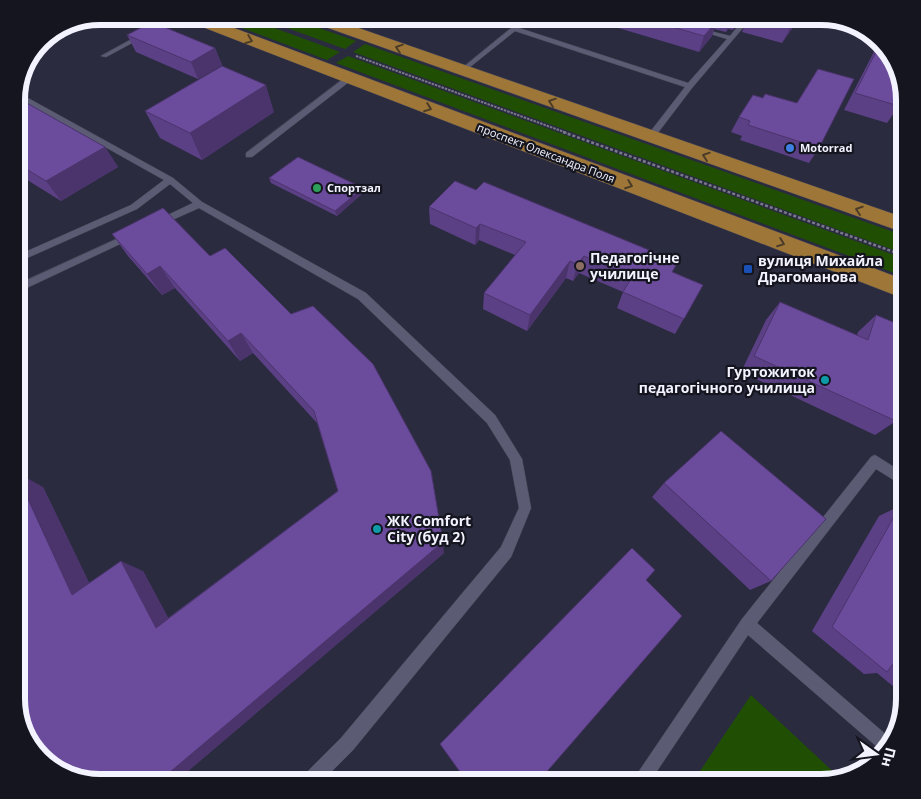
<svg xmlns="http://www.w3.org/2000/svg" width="921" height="799" font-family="'Open Sans',sans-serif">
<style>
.green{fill:#204f04}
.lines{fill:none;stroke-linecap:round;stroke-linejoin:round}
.service-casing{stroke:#494959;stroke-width:1}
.primary-casing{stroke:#494959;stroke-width:1}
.path-far1{stroke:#78798a;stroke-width:2;stroke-dasharray:2.5 1;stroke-linecap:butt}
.path{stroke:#78798a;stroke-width:2.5;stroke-dasharray:3 2;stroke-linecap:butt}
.service{fill:#5b5c73;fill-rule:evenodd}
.primary{fill:#9e7738;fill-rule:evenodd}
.wall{fill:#5c4085}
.shaded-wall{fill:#4b346c}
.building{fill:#6b4b9b;stroke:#4b346c}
.oneway{stroke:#4b3c28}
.shop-dot{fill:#3f7fe0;stroke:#14151e;stroke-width:2}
.leisure-dot{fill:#2e9e5b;stroke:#14151e;stroke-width:2}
.education-dot{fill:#8d6e63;stroke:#14151e;stroke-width:2}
.transit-dot{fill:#1a4fb4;stroke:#14151e;stroke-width:2}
.culture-dot{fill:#0f9aa8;stroke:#14151e;stroke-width:2}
.labels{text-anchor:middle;stroke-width:4.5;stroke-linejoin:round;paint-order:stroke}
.far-poi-label{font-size:11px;font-weight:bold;fill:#f2f3fe;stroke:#14151e;text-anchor:start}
.far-street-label{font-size:11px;fill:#f2f3fe;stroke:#14151e}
.poi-label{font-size:14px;font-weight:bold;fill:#f2f3fe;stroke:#14151e;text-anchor:start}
.rim{fill:none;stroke:#f2f3fe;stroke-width:6}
</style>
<rect width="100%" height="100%" fill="#2a2b3f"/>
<path class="green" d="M210,16H242L340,52L327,60Z
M254,16H285L356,41L345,49Z
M365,44L905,236V254L353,52Z
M348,56L905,259V277L336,63Z
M751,695L841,779L821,783H692Z"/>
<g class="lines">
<g class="service-casing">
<path id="service" d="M174,16H182L106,57L101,56Z
M347,16H355L339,27H335V25Z
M459,16H469L493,26L488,27Z
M526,16H533L519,28L688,83L727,39L698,30V28L730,36L746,16H753L692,88L654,138H651L647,136L685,87L515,31L465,71H461V69Z
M347,76L354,78L252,157H246V153Z
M17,92L173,178L202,202L366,293L495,415L522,459L531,508L511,557L353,750L320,783H300L302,777L341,738L501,547L519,508L510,460L487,423L358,299L199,208L161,225H155V221L193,203L170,184L137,209L16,263V256L131,205L164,180L16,97Z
M132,232L137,235L135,237L16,293V285Z
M875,455L905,474V487L876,469L757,623L890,738L883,752L748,635L649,783H631L742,619L871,457Z"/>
</g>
<g class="primary-casing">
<path id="primary" d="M180,16H202L905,280V299L182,19Z
M301,16H324L905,218V233L303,19Z"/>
</g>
<path class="path-far1" d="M356,56L567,133"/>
<path class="path" d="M563,132L905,256"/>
<use href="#service" class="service"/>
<use href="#primary" class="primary"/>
</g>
<path class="wall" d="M578,16H743L733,30L728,29L726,32L714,29L712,36L699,52Z
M749,16H801L782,43L742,32Z
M127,35L215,48L222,65L198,79L136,52Z
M880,40L898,68L899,106L887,123L844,110Z
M753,95L819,148L809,163L740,140L742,136L731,132L739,117Z
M16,97L105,147L118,167L61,201L16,173Z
M145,111L274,112L202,160L160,138Z
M269,178L364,192L337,216L271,183Z
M429,207L673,272L703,285L675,334L617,308L623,292L579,273L573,281L566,278L527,331L483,309L484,293L515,255L479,240L475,245L430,224Z
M163,208L444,553L174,783H100L43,487L89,583L143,571L168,618L338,491L317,423L253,353L240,361L175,288L162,295L128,256L112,234Z
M780,302L857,335L858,332L876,315L905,327V394L903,393L896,421L875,435L741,372L766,320Z
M664,483L771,581L750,590L652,497Z
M900,506L905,509V696L877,673L864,674L812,631L879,516Z"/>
<path class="shaded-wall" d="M732,16H733L728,29L726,32Z
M738,16H743L733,30Z
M798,16H801L782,43L790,28Z
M717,21L712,36L699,52L704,36Z
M215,48L222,65L198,79L191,62Z
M266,85L274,112L202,160L190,133Z
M105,147L118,167L61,201L46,181Z
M363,188L364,192L337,216L335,211Z
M480,224L479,240L475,245L476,228Z
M584,256L579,273L573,281L577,265Z
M570,261L566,278L527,331L530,315Z
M160,266L175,288L162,295L147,274Z
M241,333L253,353L240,361L228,341Z
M16,472L43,487L99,603L72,595Z
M443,542L444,553L174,783H157Z
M121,561L143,571L177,634L156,628Z"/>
<path class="building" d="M634,16H702L717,21L704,36Z
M749,16H798L790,28L748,17Z
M152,22L215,48L191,62L127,35Z
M881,42L898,68L904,95L899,106L855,93Z
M222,66L266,85L190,133L145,111Z
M818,69L854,79L819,148L748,125L750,121L739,117L753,95L763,98L765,94L797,103Z
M16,97L105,147L46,181L16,163Z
M298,157L363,188L335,211L269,178Z
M455,181L476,190L484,182L678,262L672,272L703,285L684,319L623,292L632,277L584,256L577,265L570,261L530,315L484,293L526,242L480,224L476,228L429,207Z
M163,208L210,256L225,248L291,314L313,306L373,364L431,471L443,542L157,783H100L68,776L41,758L16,704V473L72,595L121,561L156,628L338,491L314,411L241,333L228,341L160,266L147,274L112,234Z
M780,302L868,340L876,315L905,327V389L896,421L754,356Z
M721,431L826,519L771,581L664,483Z
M900,506L905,509V673L893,664L887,672L832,627Z
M632,548L655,570L646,580L682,616L537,783H468L440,744Z"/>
<defs><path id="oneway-chevron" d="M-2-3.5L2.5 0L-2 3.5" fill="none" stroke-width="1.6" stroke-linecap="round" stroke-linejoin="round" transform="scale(1.25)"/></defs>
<g class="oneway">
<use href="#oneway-chevron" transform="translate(249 40) rotate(21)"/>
<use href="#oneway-chevron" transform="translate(399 48) rotate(-161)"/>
<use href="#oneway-chevron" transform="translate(552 102) rotate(-161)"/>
<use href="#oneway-chevron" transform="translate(428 108) rotate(21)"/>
<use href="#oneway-chevron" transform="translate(706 156) rotate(-161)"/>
<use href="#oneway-chevron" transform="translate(629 185) rotate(21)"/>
<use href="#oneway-chevron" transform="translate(859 210) rotate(-161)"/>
<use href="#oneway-chevron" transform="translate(781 243) rotate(21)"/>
</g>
<circle class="shop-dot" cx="790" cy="148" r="5"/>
<circle class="leisure-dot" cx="317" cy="188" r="5"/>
<circle class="education-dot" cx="580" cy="266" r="5"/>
<rect class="transit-dot" x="743" y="264" width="10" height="10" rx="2.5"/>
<g class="culture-dot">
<circle cx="825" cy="380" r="5"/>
<circle cx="377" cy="529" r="5"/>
</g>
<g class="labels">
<g class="far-poi-label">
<text x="800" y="152">Motorrad</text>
<text x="327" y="192">Спортзал</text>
</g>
<g class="far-street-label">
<text transform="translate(546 153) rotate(21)" y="4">проспект Олександра Поля</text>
</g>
<g class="poi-label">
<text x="590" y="263">Педагогічне<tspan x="590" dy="16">училище</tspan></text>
<text x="758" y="266">вулиця Михайла<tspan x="758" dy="16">Драгоманова</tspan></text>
<text x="815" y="377" text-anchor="end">Гуртожиток<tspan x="815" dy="16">педагогічного училища</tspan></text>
<text x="387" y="526">ЖК Comfort<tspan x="387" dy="16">City (буд 2)</tspan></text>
</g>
</g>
<path d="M0 0H921V799H0ZM100 25H821A75 75 0 0 1 896 100V699A75 75 0 0 1 821 774H100A75 75 0 0 1 25 699V100A75 75 0 0 1 100 25Z" fill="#14151e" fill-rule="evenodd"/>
<path class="rim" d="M100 25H821A75 75 0 0 1 896 100V699A75 75 0 0 1 821 774H100A75 75 0 0 1 25 699V100A75 75 0 0 1 100 25Z"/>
<g transform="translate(876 754) rotate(104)" stroke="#14151e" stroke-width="4" paint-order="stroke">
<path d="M0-4L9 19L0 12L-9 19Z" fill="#f2f3fe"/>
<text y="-8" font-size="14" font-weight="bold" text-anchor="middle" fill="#f2f3fe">Пн</text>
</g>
</svg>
